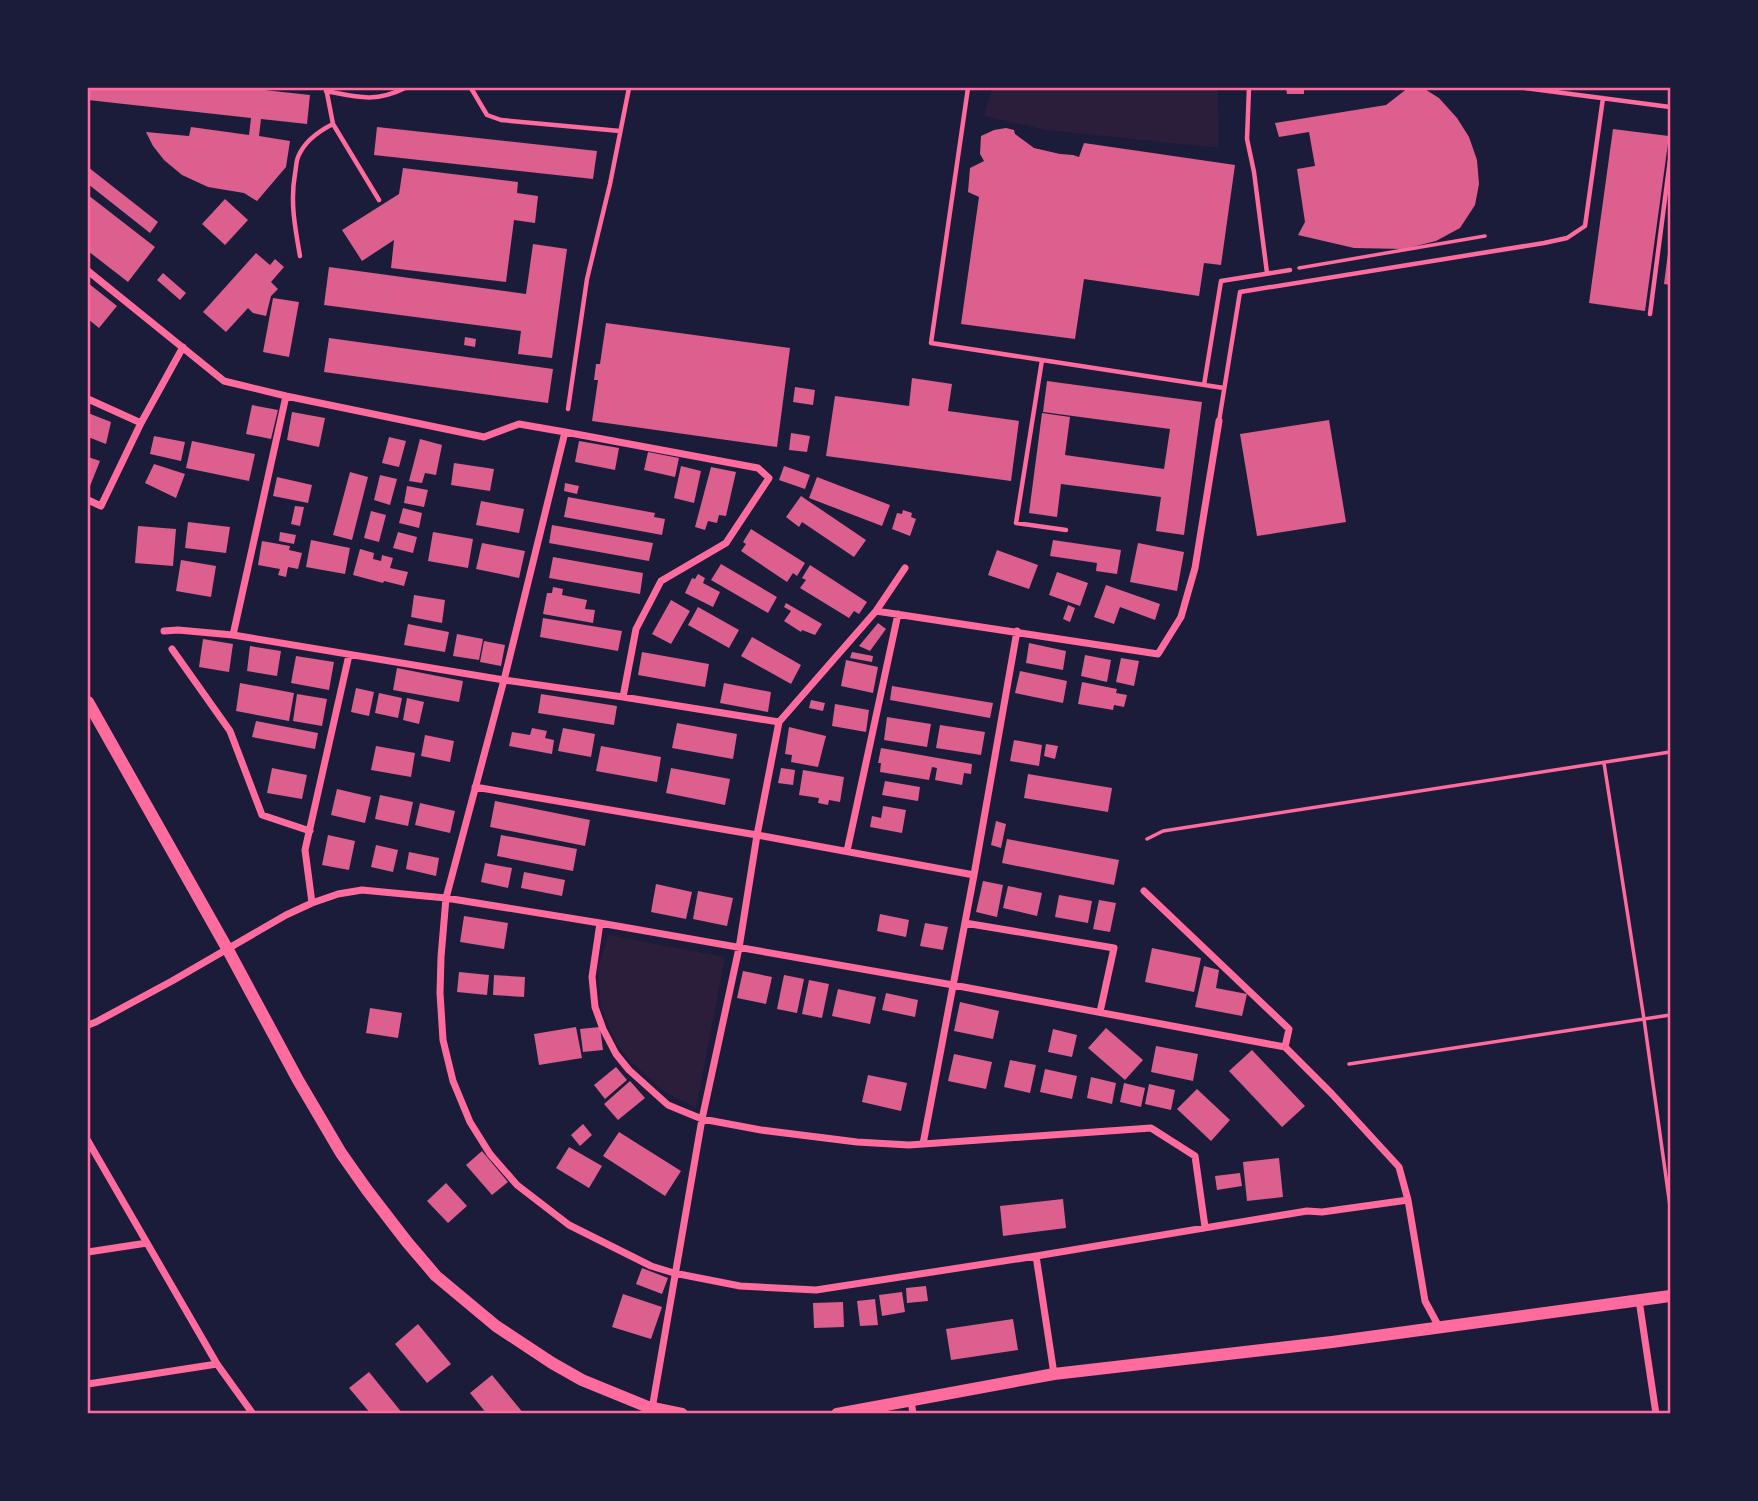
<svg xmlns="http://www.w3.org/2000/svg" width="1758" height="1501" font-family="Ubuntu,sans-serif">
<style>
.green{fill:#2a1e3b}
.building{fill:#dd5f8e}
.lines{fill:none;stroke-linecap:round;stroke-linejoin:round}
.path{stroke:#ff6b9d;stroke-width:3.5}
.service{stroke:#ff6b9d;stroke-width:4.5}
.minor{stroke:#ff6b9d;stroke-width:7}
.tertiary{stroke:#ff6b9d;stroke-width:12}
.neatline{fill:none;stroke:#ff6b9d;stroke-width:2.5}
</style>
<rect width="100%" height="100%" fill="#1b1b3a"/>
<path class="green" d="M992,88H1218L1219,148L1046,130L984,116Z
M608,935L725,957L696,1108L666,1093L630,1061L615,1041L601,1008L598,968Z"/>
<path class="building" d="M88,88H237L254,89L255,88H264V90L310,95L307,124L261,119L259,136L290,141L286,167L257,201L244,193L208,187L182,175L164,160L153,146L146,132L189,136L191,127L249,135L251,118L88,100Z
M1286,88H1304V94H1287Z
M1408,88H1423L1439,98L1457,118L1469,137L1477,160L1479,184L1475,205L1460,228L1436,241L1404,249L1354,248L1298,235L1305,222L1297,169L1315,166L1309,132L1279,137L1275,123L1386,105Z
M377,127L597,151L593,179L374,155Z
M1006,128L1014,130L1015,134L1034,148L1060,154L1073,155L1079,157L1084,143L1235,165L1221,265L1204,263L1199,296L1084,279L1075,339L961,324L979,197L968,192L970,168L984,161L980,154L981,136L994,130Z
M1613,129L1669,136L1645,311L1589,303Z
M88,167L158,222L150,233L88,184Z
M403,168L518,182L517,193L538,196L535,223L514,220L506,282L391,268L394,240L362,261L342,230L399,194Z
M88,195L155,247L128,282L88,251Z
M225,199L248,220L225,245L202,224Z
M533,244L567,249L552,358L518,354L521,331L324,305L329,267L526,294Z
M1669,245H1670V285L1664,284Z
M256,253L270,265L275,259L284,267L271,282L278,289L271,296L266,316L253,313L248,308L226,332L203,312Z
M163,273L186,293L180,300L157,280Z
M88,283L117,306L99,328L88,319Z
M273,298L299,302L289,357L263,352Z
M606,323L790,348L777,447L592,421L598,380H594L596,364H600Z
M465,337L476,339L475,347L464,345Z
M329,338L553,369L548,403L324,372Z
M912,378L952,384L948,411L1019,421L1011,481L826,456L835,396L909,406Z
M1047,381L1202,402L1184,535L1156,531L1161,497L1061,484L1057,517L1029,513L1042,413L1070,417L1065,455L1164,469L1170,429L1043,412Z
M795,387L815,390L813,405L793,402Z
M252,405L278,410L271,439L246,434Z
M292,412L325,418L319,447L287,440Z
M88,413L111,422L106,444L88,437Z
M1329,420L1346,522L1257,536L1240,434Z
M791,433L810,436L807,452L789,450Z
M154,436L185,442L181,461L150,454Z
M389,437L406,441L399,467L382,463Z
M420,439L442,445L436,475L425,473L422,483L409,481Z
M192,441L255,454L249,481L186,468Z
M579,441L619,448L615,470L575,462Z
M648,452L679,458L675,477L644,470Z
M88,457L100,461L88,491Z
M454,463L494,469L490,491L451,485Z
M154,464L185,474L176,498L145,483Z
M681,466L701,471L694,503L674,498Z
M784,466L810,475L805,489L779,480Z
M711,467L736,472L726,516L719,515L717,523L708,521L705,530L695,527Z
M350,472L368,477L352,540L333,535Z
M380,475L397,479L390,505L374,500Z
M277,477L312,485L308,503L273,496Z
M817,477L890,505L882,526L809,498Z
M565,483L579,486L577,494L564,491Z
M407,486L428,490L424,507L404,503Z
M801,496L866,540L854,557L802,522L799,527L786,517Z
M568,497L655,513L654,517L665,519L662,535L564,517Z
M481,501L524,509L519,533L476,525Z
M295,506L304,507L300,526L291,524Z
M403,508L422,513L419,528L399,523Z
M903,510L912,513L911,517L916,519L910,536L892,529L897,513L902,514Z
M371,511L386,515L379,542L364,538Z
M188,522L230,527L226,553L185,548Z
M552,525L653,543L649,561L549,543Z
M138,526L176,529L173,566L135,563Z
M751,529L805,563L797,576L793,573L787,582L741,551L746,544L743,542Z
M280,532L296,535L294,544L279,541Z
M398,532L417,537L413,553L393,548Z
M433,532L473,539L468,568L428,561Z
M311,540L350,548L345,574L306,567Z
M1053,540L1121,550L1117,574L1096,571L1097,563L1050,556Z
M262,541L290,546L289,550L302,553L298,569L288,567L286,577L278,575L280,569L258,565Z
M482,543L525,551L519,578L476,569Z
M1138,543L1184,552L1177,591L1130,582Z
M360,549L374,553L373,559L381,561L382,555L393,558L390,568L408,572L404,586L384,581L383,583L353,575Z
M997,550L1038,565L1029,589L988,575Z
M553,557L643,573L640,594L549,578Z
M181,560L216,566L211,597L176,591Z
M721,564L777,597L768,613L711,580Z
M810,565L867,602L859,614L854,611L849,618L800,588L806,580L802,578Z
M1057,572L1088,583L1080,606L1049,595Z
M698,574L705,578L703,583L720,592L713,607L685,593L692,578L695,579Z
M1106,585L1160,604L1155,620L1120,607L1114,624L1094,617Z
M553,587L563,589L562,595L587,600L585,609L595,610L593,623L543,614L547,593H552Z
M414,595L445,600L442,623L411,617Z
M671,600L690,611L671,644L652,634Z
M786,603L822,624L815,635L802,630L801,632L784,621L791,611L784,607Z
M1068,605L1075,608L1070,622L1063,619Z
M698,607L739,630L729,648L688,625Z
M543,618L622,631L618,651L540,637Z
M878,623L886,629L870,651L859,646Z
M408,624L449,632L445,652L404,645Z
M457,634L483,639L479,660L453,656Z
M752,637L801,665L791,684L741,656Z
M203,639L233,644L229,672L199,667Z
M484,641L505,645L501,666L480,662Z
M1029,643L1066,651L1063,670L1026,663Z
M250,646L281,651L277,676L247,671Z
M642,652L709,664L705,687L638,675Z
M852,652L873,656L872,662L850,658Z
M1085,655L1111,660L1107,682L1081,676Z
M296,656L334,662L329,690L291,683Z
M1121,658L1139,661L1134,686L1116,682Z
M846,660L878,667L873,693L841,686Z
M397,668L463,681L459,702L393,690Z
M1020,671L1067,681L1063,703L1015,693Z
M1082,682L1117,689L1116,693L1127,695L1124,707L1114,705L1113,710L1078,704Z
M240,683L294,693L289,721L236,711Z
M724,683L771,692L768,712L720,703Z
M892,686L993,703L990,718L890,700Z
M356,688L374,692L369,716L351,712Z
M379,693L402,698L398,718L375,713Z
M297,694L327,699L322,726L293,721Z
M541,694L617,706L614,725L538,713Z
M407,698L424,702L419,724L403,720Z
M811,700L825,703L823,711L809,708Z
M835,704L869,710L866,732L832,726Z
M887,717L931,724L927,747L884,740Z
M256,721L318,733L315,749L252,737Z
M677,723L737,734L733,759L672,748Z
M940,725L985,732L981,755L936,748Z
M789,727L826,736L818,767L791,762L792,755L785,754Z
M532,728L547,731L545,738L554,740L552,754L509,746L512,732L530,735Z
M563,728L595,734L591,757L558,751Z
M425,735L454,741L450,762L421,756Z
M1014,740L1042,745L1039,766L1010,761Z
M1046,744L1058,746L1055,759L1044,756Z
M376,746L415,753L411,777L371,770Z
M601,746L661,757L657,782L596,771Z
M881,748L972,764L971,774L964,773L962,785L935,780L937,768L932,767L929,780L880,772L881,763H878Z
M272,768L307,775L302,799L267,793Z
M671,768L730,779L725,805L666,793Z
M781,768L795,770L793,785L778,783Z
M803,770L844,777L840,802L829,800L828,805L818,803L819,798L799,795Z
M1028,774L1112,788L1108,812L1024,798Z
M885,781L920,787L918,801L882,795Z
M337,789L371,797L365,823L331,815Z
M380,795L413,802L408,826L375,819Z
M495,801L590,820L585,846L490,827Z
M420,803L455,811L450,833L415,825Z
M883,806L906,810L902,833L870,827L872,816L881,818Z
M996,821L1006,824L1001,848L991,845Z
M328,835L355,841L349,870L322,865Z
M501,835L577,849L573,871L497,856Z
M1007,839L1119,860L1114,885L1002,863Z
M376,845L398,850L393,872L371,867Z
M409,852L439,858L436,876L406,869Z
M485,863L512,868L508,888L481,882Z
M524,872L565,880L562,896L521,888Z
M983,881L1003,885L997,917L976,912Z
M656,884L692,892L686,919L651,912Z
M1008,886L1042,893L1037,916L1003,908Z
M698,891L733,898L727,926L693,919Z
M1059,895L1092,901L1088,923L1055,917Z
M1099,900L1116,903L1110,932L1093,929Z
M880,914L909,920L906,937L877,931Z
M464,916L508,923L504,949L460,942Z
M925,923L948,927L943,950L920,946Z
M1152,948L1201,958L1194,992L1145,982Z
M1204,966L1219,970L1216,988L1247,994L1242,1016L1195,1007Z
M743,971L772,977L766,1004L737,998Z
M459,972L489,975L487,995L457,992Z
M494,975L525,977L524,997L493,995Z
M784,975L804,979L797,1013L777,1009Z
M809,980L829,984L822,1018L802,1014Z
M838,989L876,997L870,1024L832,1016Z
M886,993L918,1000L915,1017L882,1010Z
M960,1002L999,1011L993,1039L954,1031Z
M370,1008L402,1013L398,1038L366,1033Z
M576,1027L582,1058L539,1065L534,1034Z
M600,1027L603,1050L583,1052L580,1029Z
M1106,1028L1143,1060L1125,1080L1088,1048Z
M1053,1029L1077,1035L1072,1057L1048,1052Z
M1156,1046L1198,1054L1193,1081L1151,1072Z
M1252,1050L1305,1106L1282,1127L1229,1071Z
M954,1054L992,1062L986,1089L948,1081Z
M1010,1060L1036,1065L1030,1093L1004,1087Z
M616,1067L627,1080L605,1099L594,1085Z
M1045,1069L1077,1076L1072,1099L1040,1092Z
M868,1075L907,1083L901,1111L862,1102Z
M1091,1077L1116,1083L1112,1104L1087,1098Z
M630,1081L645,1098L618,1120L604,1104Z
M1124,1083L1145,1088L1141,1107L1120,1102Z
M1149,1084L1175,1090L1171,1110L1145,1104Z
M1197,1089L1230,1120L1211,1141L1177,1109Z
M583,1124L592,1135L580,1146L571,1135Z
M619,1132L681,1171L665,1196L603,1156Z
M569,1147L602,1166L589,1188L556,1168Z
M482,1151L508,1182L492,1195L466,1165Z
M1279,1158L1283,1197L1247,1201L1243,1162Z
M1240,1173L1242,1186L1217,1190L1215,1176Z
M446,1183L467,1206L448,1223L427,1201Z
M1063,1199L1066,1228L1003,1236L1000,1206Z
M642,1268L668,1278L662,1294L636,1284Z
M926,1286L928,1301L907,1303L906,1288Z
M902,1292L905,1312L882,1316L879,1295Z
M623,1294L662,1307L651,1339L612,1327Z
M875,1299L878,1325L860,1326L857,1301Z
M843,1302L844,1327L814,1328L813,1303Z
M1013,1319L1018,1350L951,1360L946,1329Z
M418,1324L451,1364L427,1383L395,1344Z
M369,1372L403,1414H371L349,1388Z
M492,1375L524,1414H487L470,1393Z"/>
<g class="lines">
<path class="path" d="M1299,268L1485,236
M1604,763L1644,1019L1670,1206
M1147,839L1163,831L1670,752
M1349,1064L1670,1015"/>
<path class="service" d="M326,88L333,124L379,200
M471,88L487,115L501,120L620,131
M968,88L931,343L1224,388
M1249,88L1247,139L1254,172L1267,273
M1525,88L1670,107
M326,91C357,97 375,103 405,88
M300,256C295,228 290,201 295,174C296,169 296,162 298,157C304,142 319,131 333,124
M1650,314L1670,160
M1042,360L1016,523L1066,530
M1204,385L1221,281L1290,270
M568,409L587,279L610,184L629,88
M1219,421L1240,292L1544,243L1567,238L1585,226L1603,98"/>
<path class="minor" d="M88,271L224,381L286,396L484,437L519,424L565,432L504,680L446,898L441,957L440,993L443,1040L453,1081L470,1122L490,1154L517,1185L569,1225L651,1266L674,1273L740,1286L816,1290L1036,1256L1307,1211L1322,1212L1408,1200L1425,1301L1439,1327
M88,399L141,423
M565,432L758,468L769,478L726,543L661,581L636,629L623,697
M88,500L101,506L141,423L183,347
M876,611L905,568
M164,631L178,630L233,635L504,680L623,697L779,722L876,611L1158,654L1181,617L1195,568L1219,421
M233,635L286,396
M172,649L230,731L262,815L310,831
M475,787L757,835L974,875
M847,851L898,614
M1144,891L1289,1029L1285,1047
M312,903L305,850L349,655
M600,923L592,977L595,1007L603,1029L616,1054L629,1070L668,1105L702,1119L761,1130L857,1142L909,1145L1151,1128L1195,1156L1205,1227
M965,923L1114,948L1100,1012
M88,1025L96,1022L172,981L286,915L312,903L338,894L362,890L446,898L600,923L953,985L1285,1047L1332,1094L1399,1167L1408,1200
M88,1141L217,1364L88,1384
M923,1144L974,875L1017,631
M88,1252L147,1243
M1036,1256L1054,1374
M1639,1300L1656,1414
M217,1364L253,1414
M911,1400L913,1414
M652,1409L702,1119L739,948L757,835L779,722"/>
<path class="tertiary" d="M88,702L228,950L298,1080L341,1153L367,1190L407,1242L436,1276L496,1326L552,1363L582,1380L648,1407L682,1414
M837,1414L1054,1374L1332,1342L1670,1296"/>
</g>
<rect width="1758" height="1501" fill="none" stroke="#1b1b3a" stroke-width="178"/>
<rect x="89" y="89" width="1580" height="1323" class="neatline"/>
</svg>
